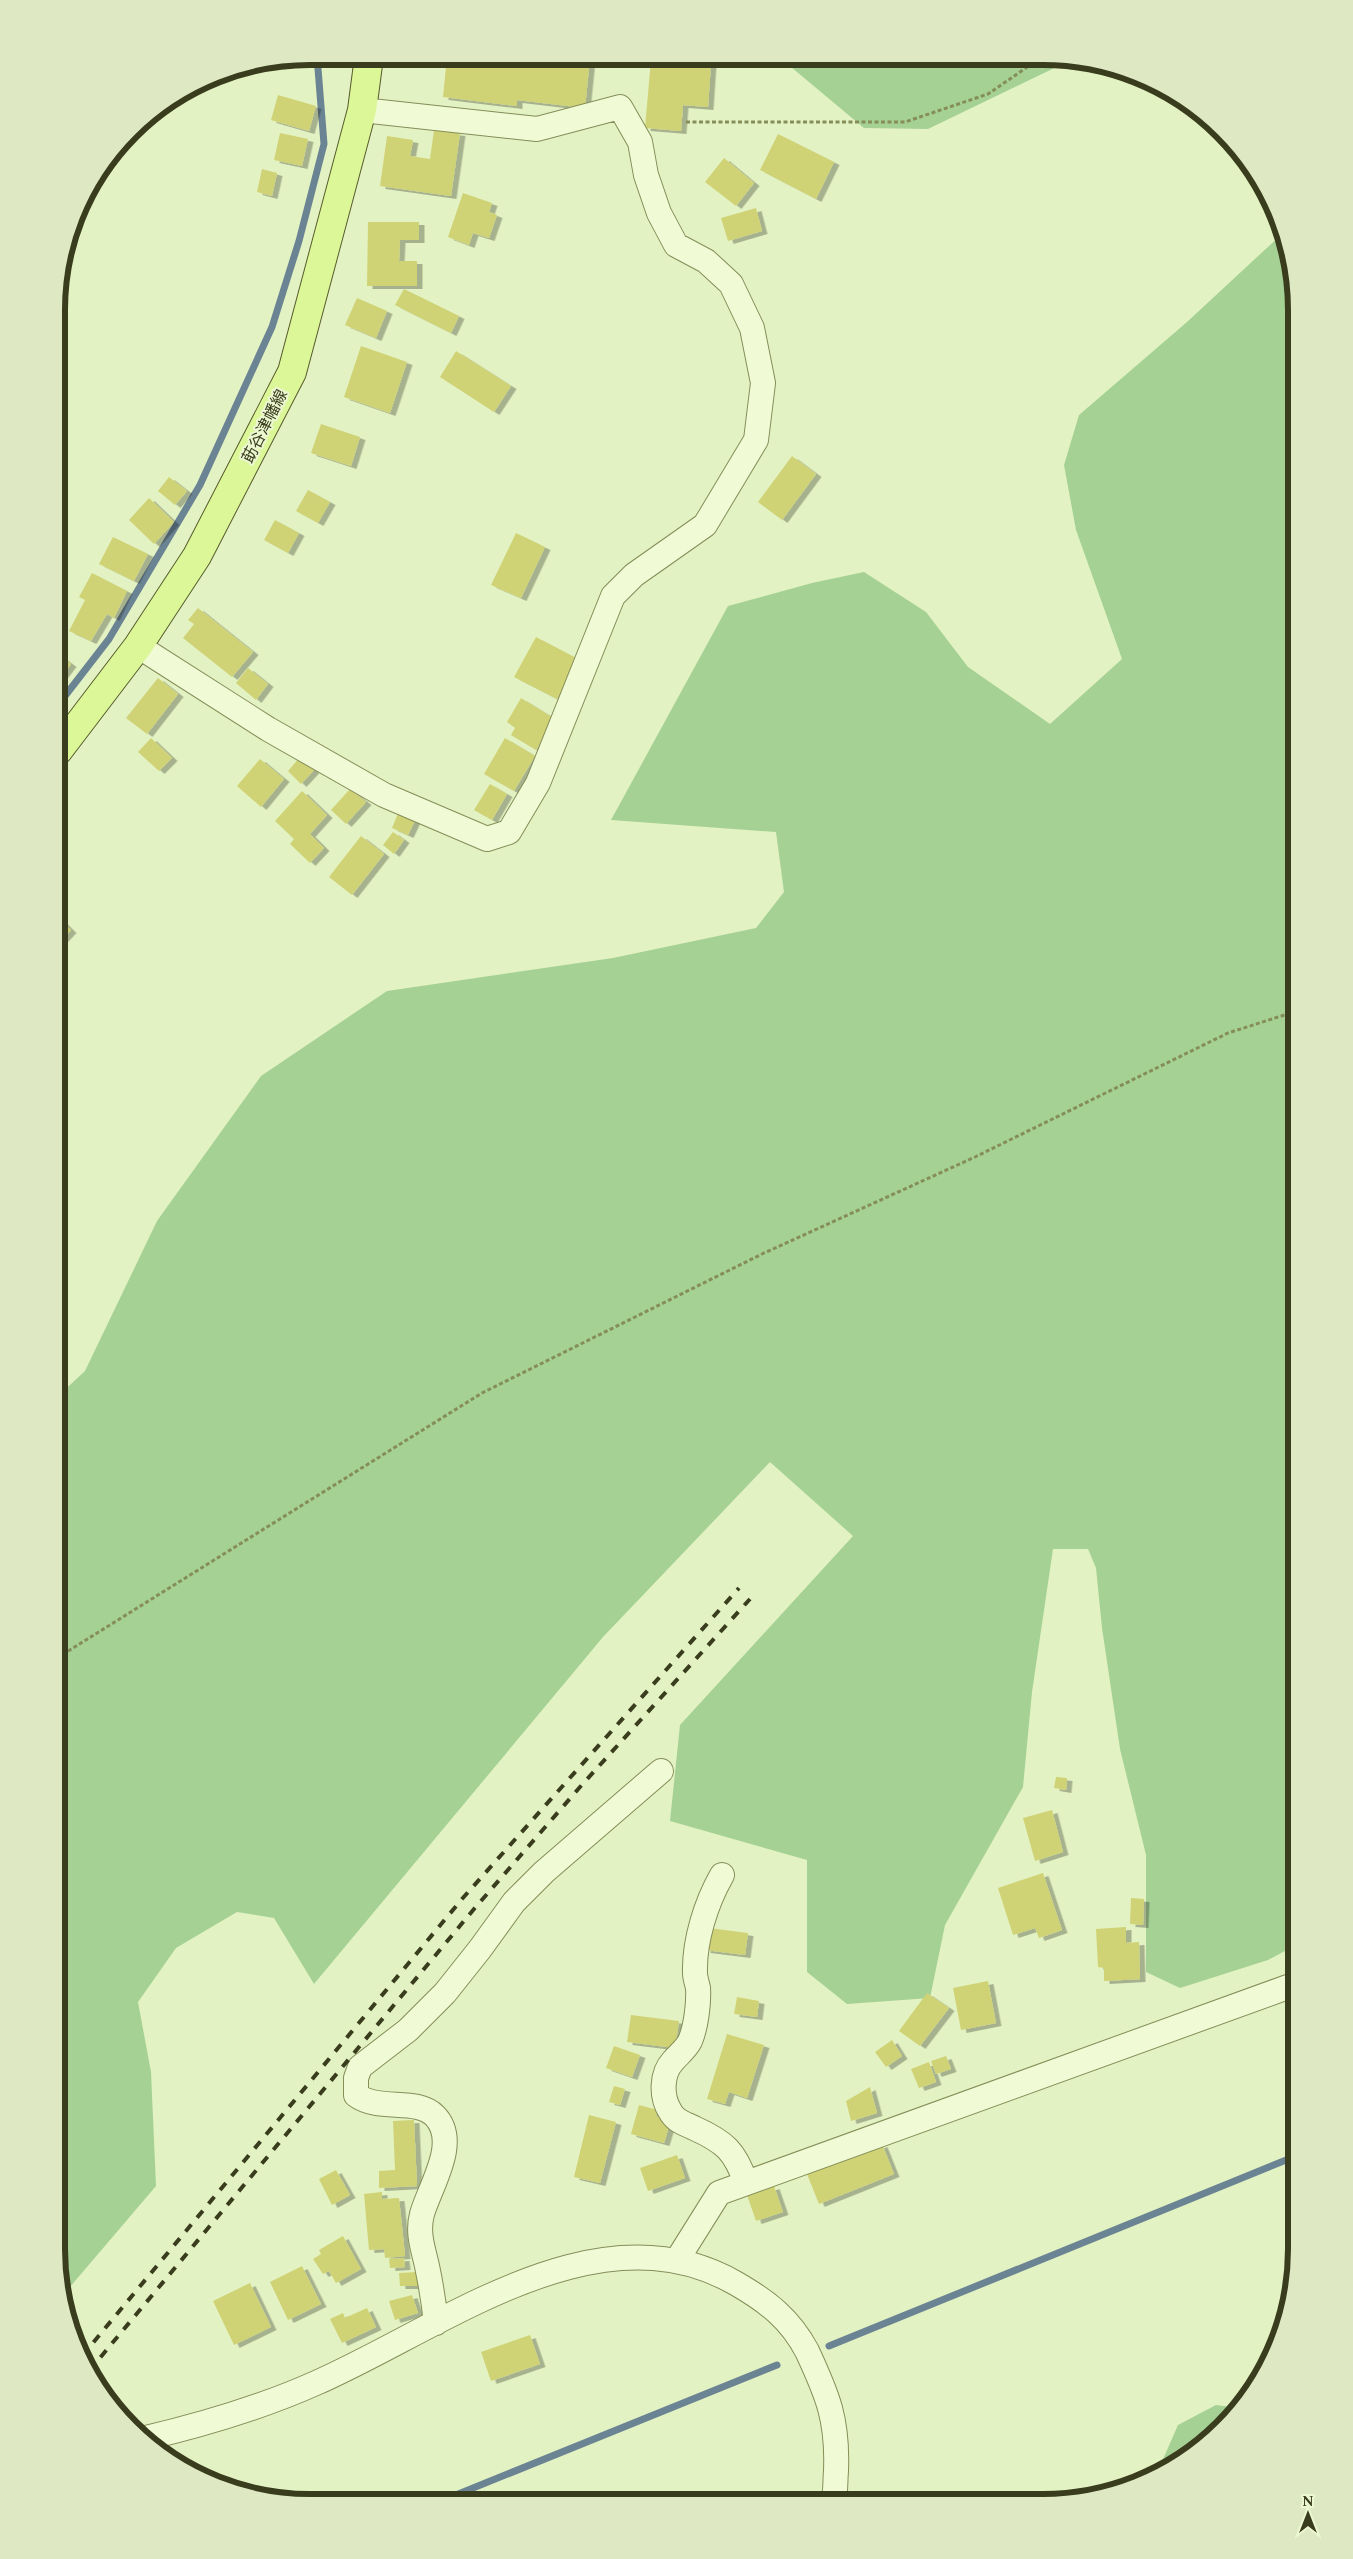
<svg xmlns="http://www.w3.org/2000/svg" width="1353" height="2559" font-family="Spectral,'Noto Sans JP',serif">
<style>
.green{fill:#a5d195}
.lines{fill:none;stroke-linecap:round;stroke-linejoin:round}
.stream{stroke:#6b8493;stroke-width:7}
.building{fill:#d0d375;filter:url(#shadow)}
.minor-casing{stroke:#858d58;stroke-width:26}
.major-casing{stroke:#575b2c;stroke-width:30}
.path{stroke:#858d58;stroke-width:3;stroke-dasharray:4 2.5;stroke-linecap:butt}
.minor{stroke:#f0fbd6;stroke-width:24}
.major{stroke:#dbf797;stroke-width:28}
.rail{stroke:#393c1d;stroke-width:4;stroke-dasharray:9 9;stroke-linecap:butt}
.labels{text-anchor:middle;stroke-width:4;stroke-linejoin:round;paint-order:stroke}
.street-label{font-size:16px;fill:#393c1d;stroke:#ecf8d2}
.rim{fill:none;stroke:#393c1d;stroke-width:6}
</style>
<defs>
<filter id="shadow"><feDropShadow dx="5.5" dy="3" stdDeviation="0" flood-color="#0004"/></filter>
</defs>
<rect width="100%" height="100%" fill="#e3f2c2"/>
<path class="green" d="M774,59L1069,61L928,129L864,128L791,67Z
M1284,232L1297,310L1296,1945L1268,1960L1180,1988L1146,1972V1855L1120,1749L1102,1628L1096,1568L1088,1549H1053L1032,1692L1023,1787L945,1925L930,1998L847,2004L807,1972V1860L670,1821L680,1725L853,1536L770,1462L603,1637L314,1984L274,1918L237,1912L176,1948L138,2002L151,2072L156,2186L64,2294L56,2249L57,1397L85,1371L157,1221L261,1076L387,991L613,958L756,928L784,892L776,832L611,820L728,606L812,583L864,572L926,612L968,667L1050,724L1122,659L1076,530L1064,465L1079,415L1187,322Z
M1216,2405L1239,2408L1184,2460L1157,2473L1178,2425Z"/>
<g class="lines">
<path class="stream" d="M58,705L109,639L200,485L272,327L299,241L324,144L317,56
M829,2346L1296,2156
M441,2501L777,2365"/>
</g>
<path class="building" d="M447,57L590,58L585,108L517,100V106L443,97Z
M651,59L711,63L708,107L683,105L681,131L645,128Z
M278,95L316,106L309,131L271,120Z
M434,130L460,133L451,196L380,186L387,136L413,140L410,156L430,159Z
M280,133L308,139L302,166L274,160Z
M778,134L834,162L816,199L760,170Z
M724,158L754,183L736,206L705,182Z
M262,169L277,173L272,196L257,192Z
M463,193L492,203L489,212L497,215L489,238L473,233L469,245L448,237Z
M756,208L762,231L728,241L721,218Z
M368,222H419V240H400L399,261H417V286H367Z
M404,289L459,316L451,333L395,305Z
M357,298L387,311L376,338L345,325Z
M361,346L407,362L390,413L344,397Z
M456,351L511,386L494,412L440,377Z
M321,424L360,437L351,466L311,453Z
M792,456L816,474L782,520L758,502Z
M169,477L187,491L175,505L158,491Z
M308,490L330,502L318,523L296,511Z
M149,498L174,522L154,544L129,520Z
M275,520L299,533L288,553L264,540Z
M516,533L545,547L521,598L491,585Z
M113,537L148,554L134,581L99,564Z
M92,573L127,591L114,618L107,614L91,641L69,631L85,600L79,597Z
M198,608L253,652L232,677L183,638L194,624L188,620Z
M536,637L578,659L557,699L514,677Z
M58,654L71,664L58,681Z
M248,668L268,684L256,700L236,683Z
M158,678L178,694L147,734L126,718Z
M521,698L555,719L536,750L511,735L515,728L507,722Z
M151,738L172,758L159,771L138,752Z
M505,738L535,756L514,791L484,774Z
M300,757L314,770L301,784L288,771Z
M260,759L284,779L261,807L237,786Z
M490,784L507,794L492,820L474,810Z
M350,789L366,802L346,824L331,810Z
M302,791L327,815L310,834L324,848L310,863L290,844L294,839L275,821Z
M399,811L416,818L408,835L392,828Z
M393,832L404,840L394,854L383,845Z
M361,836L384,854L352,895L329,877Z
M58,917L71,930L58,944Z
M1056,1777L1067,1778L1066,1790L1054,1788Z
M1052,1810L1063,1852L1035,1861L1023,1818Z
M1043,1873L1062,1930L1039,1938L1035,1928L1013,1935L998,1888Z
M1131,1898L1144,1899L1143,1925L1130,1924Z
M1126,1927V1943L1139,1942L1140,1979L1104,1981V1968L1098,1967L1096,1929Z
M709,1928L748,1933L745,1955L705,1950Z
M988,1981L996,2023L961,2030L953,1988Z
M927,1993L949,2008L920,2046L899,2031Z
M737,1997L759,2001L757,2017L734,2014Z
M631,2015L679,2021L675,2048L627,2042Z
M727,2034L764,2045L747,2098L729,2092L725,2104L707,2099Z
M892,2040L902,2056L886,2067L875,2052Z
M614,2046L640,2055L632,2077L606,2068Z
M946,2056L951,2069L936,2074L931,2061Z
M929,2062L936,2082L919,2088L911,2069Z
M614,2086L625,2089L620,2105L609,2102Z
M870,2087L877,2113L851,2121L846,2101Z
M639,2105L658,2110L656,2116L671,2120L664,2143L631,2134Z
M589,2115L616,2122L600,2183L574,2177Z
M414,2120L417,2186L379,2188V2171L395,2170L393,2121Z
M882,2144L894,2174L819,2204L807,2174Z
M677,2155L685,2178L648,2191L640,2168Z
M336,2170L350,2195L332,2205L319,2179Z
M774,2186L783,2212L756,2221L747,2195Z
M382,2192V2199L399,2198L405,2256L385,2258L384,2249L369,2250L364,2194Z
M343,2236L361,2269L336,2283L329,2271L323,2274L313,2259L321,2254L319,2250Z
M404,2258L405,2267L390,2268L389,2259Z
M302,2266L321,2304L288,2320L270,2282Z
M417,2272L418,2286H400L399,2273Z
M250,2283L271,2327L234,2345L213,2301Z
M412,2295L418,2313L395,2320L389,2301Z
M367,2308L376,2327L342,2343L330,2319L343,2313L345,2318Z
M530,2335L540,2364L491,2381L481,2352Z"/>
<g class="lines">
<g class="minor-casing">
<path id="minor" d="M138,646L268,729L384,795L487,839L509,832L538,783L613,596L634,575L705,525L756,440L763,383L752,328L731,284L706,261L676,245L659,213L646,175L640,142L620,107L537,129L362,110
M722,1875C706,1903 694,1941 695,1973C695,1978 697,1983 698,1988C699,2003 696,2027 690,2041C686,2049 678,2055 673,2061C661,2074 661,2097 670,2111C675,2121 684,2123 694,2128C725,2142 735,2151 746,2183
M677,2260L719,2193L1296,1984
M436,2323C434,2304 431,2285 427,2266C423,2248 417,2233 422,2214C430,2186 460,2142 435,2116C417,2097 379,2112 356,2095V2078L360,2067L408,2030L445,1993L480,1949L514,1902L544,1872L661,1771
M142,2439C202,2425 260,2408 316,2383C442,2328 598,2203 737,2284C768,2302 790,2319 807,2351C828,2396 838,2420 836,2471C835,2481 836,2493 833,2502"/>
</g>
<g class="major-casing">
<path id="major" d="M58,751L138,646L197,556L292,372L362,110L369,57"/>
</g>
<path class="path" d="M686,122H905L988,94L1036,61
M57,1658L482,1393L762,1254L975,1157L1228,1033L1297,1011
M177,2454L183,2467"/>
<use href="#minor" class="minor"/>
<use href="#major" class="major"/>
<path class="rail" d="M82,2356L462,1899L739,1588
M89,2371L474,1909L580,1787L750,1599"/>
</g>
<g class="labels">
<g class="street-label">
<text transform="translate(264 426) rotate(-63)" y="6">莇谷津幡線</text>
</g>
</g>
<path d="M0 0H1353V2559H0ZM310 65H1043A245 245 0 0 1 1288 310V2249A245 245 0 0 1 1043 2494H310A245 245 0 0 1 65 2249V310A245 245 0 0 1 310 65Z" fill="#dee9c4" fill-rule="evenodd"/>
<path class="rim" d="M310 65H1043A245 245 0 0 1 1288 310V2249A245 245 0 0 1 1043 2494H310A245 245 0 0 1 65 2249V310A245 245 0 0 1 310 65Z"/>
<g transform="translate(1308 2514)" stroke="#ecf8d2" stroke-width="4" paint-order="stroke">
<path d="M0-4L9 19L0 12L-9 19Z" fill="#393c1d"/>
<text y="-8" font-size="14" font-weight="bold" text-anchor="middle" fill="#393c1d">N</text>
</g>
</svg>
